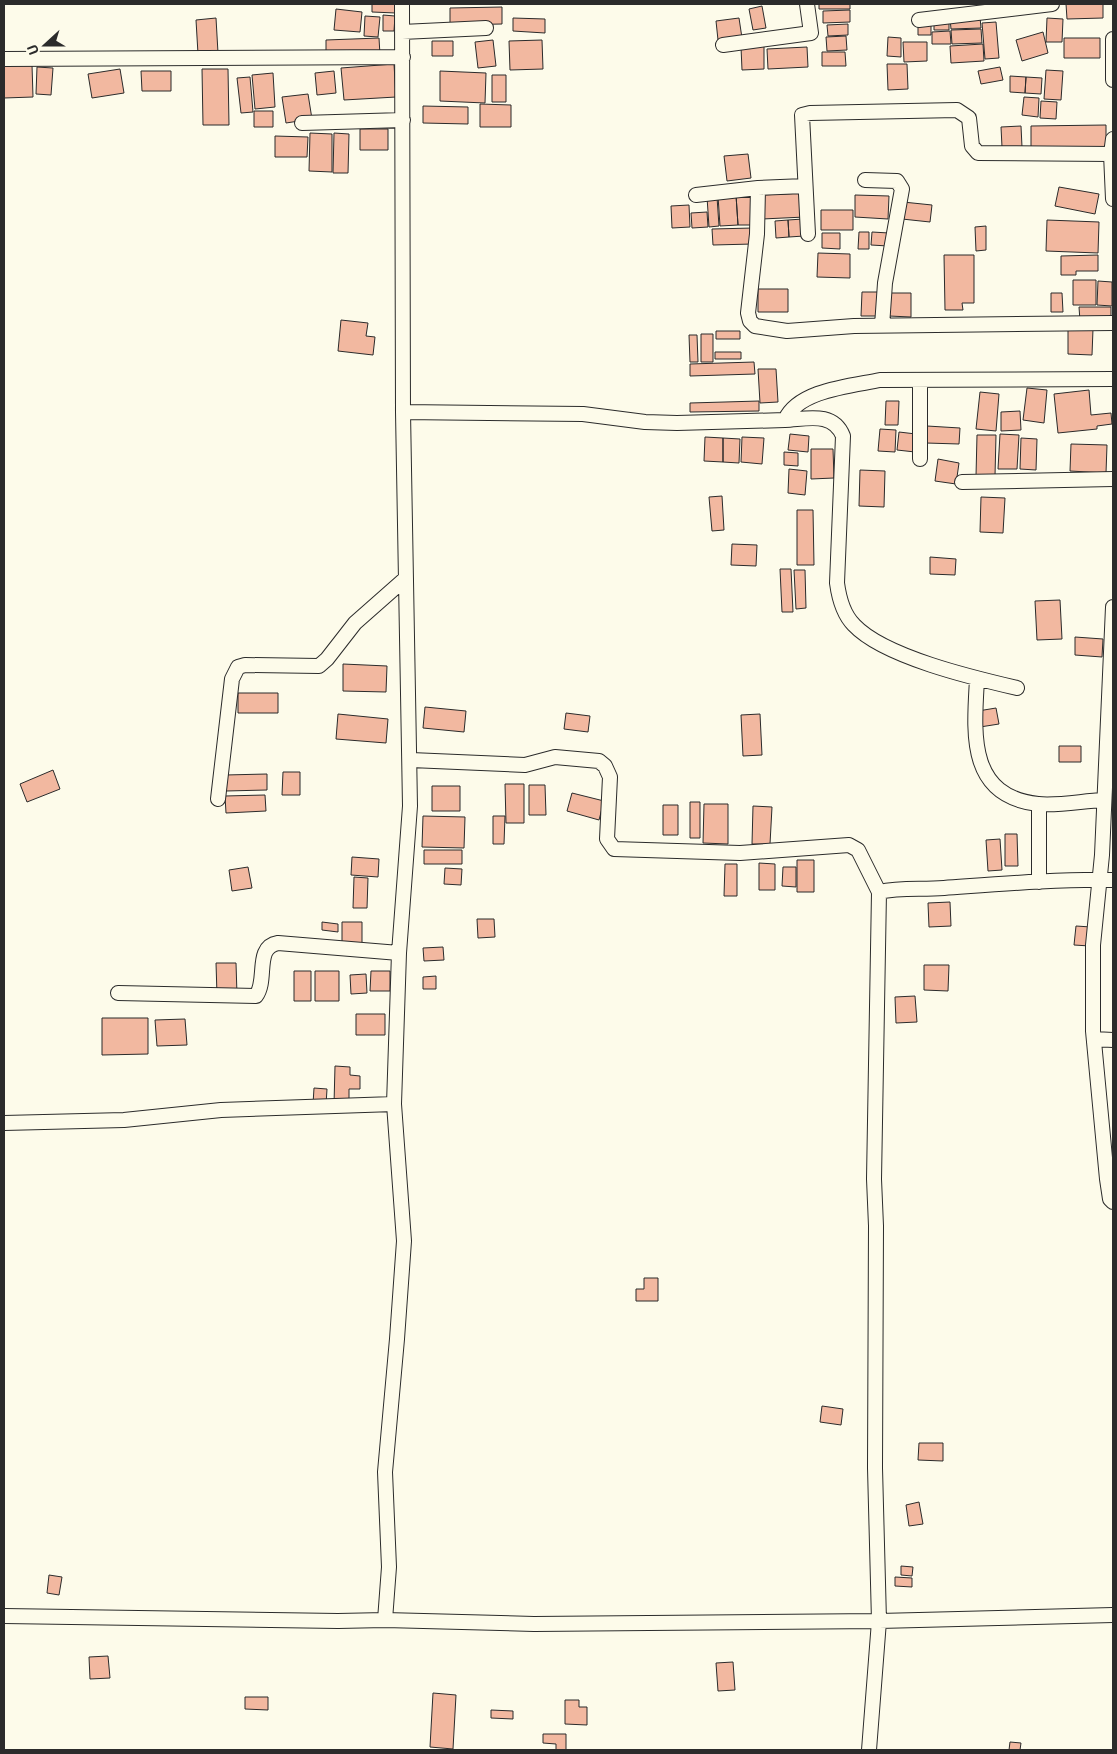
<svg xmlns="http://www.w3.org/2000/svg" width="1117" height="1754" font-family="Roboto,sans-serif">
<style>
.building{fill:#f2b8a0;stroke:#2b2b2b}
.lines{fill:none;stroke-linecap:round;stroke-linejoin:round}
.minor-casing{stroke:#2b2b2b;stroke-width:16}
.minor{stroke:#fdfbea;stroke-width:14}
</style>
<rect width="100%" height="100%" fill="#fdfbea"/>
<path class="building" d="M372,4H396V13L372,12Z
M819,4H850V9H819Z
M1066,4H1103V18L1067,19Z
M762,6L766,28L753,30L749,9Z
M502,7V24L450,25V8Z
M336,9L362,12L360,32L334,30Z
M850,10V22L823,23V11Z
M383,15L395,16L394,31H383Z
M365,16L380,17L378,37L364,36Z
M980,17L981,28L951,29L950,18Z
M216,18L218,53L198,54L196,20Z
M513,18L545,19V33L513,31Z
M739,18L742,38L718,40L716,21Z
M1047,18L1063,19L1062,42H1046Z
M949,19V30H934V20Z
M918,20H931V35H918Z
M996,22L999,58L985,59L982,23Z
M848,24V35L828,36L827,25Z
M981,29L982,43L952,44L951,30Z
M950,31L951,44H932V32Z
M1043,32L1048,53L1022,61L1016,40Z
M846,36L847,50L827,51L826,37Z
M888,37L901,38V57L887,56Z
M379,38L380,55L326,57V40Z
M1064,38H1100V58H1064Z
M493,40L496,66L478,68L475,42Z
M542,40L543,69L510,70L509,41Z
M432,41H453V56H432Z
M903,42H927V61L904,62Z
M983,44L984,61L951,63L950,46Z
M764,46V69L742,70L741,47Z
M807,47L808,67L768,69L767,49Z
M822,52H845L846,66H822Z
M394,64L396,97L344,100L341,68Z
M887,64H907L908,89L888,90Z
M32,65L33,97L4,98V66Z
M37,67L53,68L51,95L36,94Z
M1000,67L1003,80L981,84L978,71Z
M120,69L124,93L92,98L88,74Z
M202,69H228L229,125H203Z
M1046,70L1063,71L1061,100L1044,99Z
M141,71H171V91H142Z
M334,71L336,93L317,95L315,73Z
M440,71L486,73L485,103L440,101Z
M273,73L275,107L255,109L252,75Z
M492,75H506V102H492Z
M1010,76L1026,77L1025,93L1010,92Z
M250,77L253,112L241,113L237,78Z
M1026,77L1042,78L1041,94L1025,93Z
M308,94L312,119L286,123L282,97Z
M1024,97L1039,98L1038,117L1022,115Z
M1041,101L1057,102L1056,119L1040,118Z
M480,104L511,105V127H480Z
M423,106L468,107V124L423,123Z
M254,111H273V127H254Z
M1106,125V151H1031V126Z
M1021,126L1022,147H1002L1001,127Z
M360,129H388V150H360Z
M310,133L332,134V172L309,171Z
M334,133L349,134L348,173H333Z
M275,136L308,137L307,157H275Z
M748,154L751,178L727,181L724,156Z
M1059,187L1099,194L1095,214L1055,206Z
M804,193L805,217L762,219L761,195Z
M736,195H751L753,225H738Z
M736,195L738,225L720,226L718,196Z
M855,195L889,196L888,219L855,217Z
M707,197H717L719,226L709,227Z
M903,202L932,205L930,222L902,219Z
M689,205L690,227L672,228L671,206Z
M821,210H853V230H821Z
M707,212L708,227L692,228L691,213Z
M803,219L804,236L789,237L788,220Z
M788,220L789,237L776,238L775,221Z
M1047,220L1099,222L1098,253L1046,251Z
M986,226V250L976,251L975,227Z
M753,228V244L713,245L712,229Z
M859,232H869V249H858Z
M872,232L889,233L888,246L871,245Z
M822,233H840V249L822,248Z
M818,253L850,254V278L817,277Z
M944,255H974V303H962L963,310H945Z
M1098,255V271H1076V275H1061V256Z
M1073,280H1096V305H1073Z
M1098,281L1112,282V306L1097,305Z
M758,289H788V312H758Z
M862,292H878V316H861Z
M890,293H911V317L889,316Z
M1051,293H1062L1063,312H1051Z
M1079,307H1111V320L1080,321Z
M341,320L368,323L366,336L375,337L373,355L338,351Z
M1068,329H1093L1092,355L1068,354Z
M716,331H740V339H716Z
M701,334H713V362H701Z
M689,335H697L698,362H690Z
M715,352H741V359H715Z
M754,362L755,374L690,376V364Z
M758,369H776L778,402L760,403Z
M1027,388L1047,390L1044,423L1023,420Z
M1089,390L1091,415L1111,413L1112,424L1097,426V429L1058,433L1054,394Z
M980,392L999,394L996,431L976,429Z
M759,401V411L690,412V403Z
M886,401H899L898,425H885Z
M1020,411L1021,430L1001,431V412Z
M927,426L960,428L959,444L926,443Z
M880,429L896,430L895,452L878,451Z
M899,432L916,434L915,452L897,450Z
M790,434L809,436L808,452L788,450Z
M1000,434L1019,435L1017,469H998Z
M977,435H996L995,476H976Z
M705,437L723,438V462L704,461Z
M742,437L764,438L762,464L741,462Z
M723,438L740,439L739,463L723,462Z
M1021,438L1037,439L1036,470L1020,469Z
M1071,444L1107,445L1106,473L1070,471Z
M811,449H833L834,478L811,479Z
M784,452L798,453V466L784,465Z
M938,459L959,463L956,484L935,481Z
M789,469L807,471L805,495L788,493Z
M860,470L885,471L884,507L859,506Z
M722,496L724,530L712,531L709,497Z
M981,497L1005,498L1003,533L980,532Z
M797,510H813L814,565H797Z
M732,544L757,545L756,566L731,565Z
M930,557L956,559L955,575L930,574Z
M780,569H791L793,612H782Z
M794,570H805L806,608L796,609Z
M1060,600L1062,639L1037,640L1035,601Z
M1075,637L1103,639L1102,657L1075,655Z
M343,664L387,666L386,692L343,691Z
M238,693H278V713H238Z
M425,707L466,711L464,732L423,728Z
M996,708L999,724L980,727L978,711Z
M566,713L590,716L588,732L564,729Z
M338,714L388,719L386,743L336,739Z
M760,714L762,755L743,756L741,715Z
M1059,746H1081V762H1059Z
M53,770L60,789L27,802L20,784Z
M283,772H300V795H282Z
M267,774V790L226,791L225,775Z
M505,784H524V823H506Z
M529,785H545L546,815H529Z
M432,786H460V811H432Z
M572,793L604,801L599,820L567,811Z
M265,795L266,811L226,813L225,796Z
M690,802H700V838H690Z
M704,804H728V844L703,843Z
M663,805H678V835H663Z
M753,806L772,807L770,844H752Z
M423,816L465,817L464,848L422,847Z
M493,816H505L504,844H493Z
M1005,834H1017L1018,866H1005Z
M1000,839L1002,870L988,871L986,840Z
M424,850H462V864H424Z
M352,857L379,859L378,877L351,875Z
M797,860H814V892H797Z
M759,863L775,864V890H759Z
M725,864H737V896H724Z
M248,867L252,888L232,891L229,870Z
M783,867H796V887L782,886Z
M445,868L462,869L461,885L444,884Z
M354,877L368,878L367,908H353Z
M950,902L951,926L929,927L928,903Z
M477,919H494L495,937L478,938Z
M322,922L338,924V932L322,930Z
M342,922H362V944H342Z
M1076,926L1091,927L1090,946L1074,945Z
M443,947L444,960L424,961L423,948Z
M216,963H236L237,995H217Z
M924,965H949L948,991L924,990Z
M294,971H311V1001H294Z
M315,971H339V1001H315Z
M371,971H390V991H370Z
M366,974L367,993L351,994L350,975Z
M436,976V989H423V977Z
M915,996L917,1022L896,1023L895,997Z
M356,1014H385V1035H356Z
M102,1018H148V1054L102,1055Z
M185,1019L187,1045L157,1046L155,1020Z
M335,1066L350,1067V1075L360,1076V1089H349V1104H334Z
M314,1088L327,1089L326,1105L313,1104Z
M644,1278H658V1301H636V1289H644Z
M822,1406L843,1409L841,1425L820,1422Z
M919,1443H943V1461L918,1460Z
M919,1502L923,1524L909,1526L906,1505Z
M901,1566L913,1567L912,1576L901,1575Z
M49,1575L62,1577L59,1595L47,1593Z
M895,1577L912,1578V1587L895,1586Z
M108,1656L110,1678L90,1679L89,1657Z
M733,1662L735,1690L718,1691L716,1663Z
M433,1693L456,1695L453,1749L430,1747Z
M245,1697H268V1710L245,1709Z
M565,1700H579V1707H587V1725L565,1724Z
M491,1710L513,1711V1719L491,1718Z
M543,1734H566V1750H556V1744L543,1743Z
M1010,1742L1021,1743L1020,1750H1009Z"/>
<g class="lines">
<g class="minor-casing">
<path id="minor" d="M919,20L1052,4
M402,32L486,28
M1113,39V80
M723,45L811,33L807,4
M4,59L403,57
M302,123L403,120
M1113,139L1111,154L1113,199
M865,180L897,181L902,189L885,283L882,326
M758,188L805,186
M696,195L758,188L757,234L748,313L750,321L755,326L787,331L854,326L1113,323
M808,234L802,115L810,113L957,110L969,118L972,146L978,153L1111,154
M403,412L583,414L645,422L677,423L785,420C798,390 851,386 880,380L1113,379
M785,420C807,419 833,411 843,436L837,583C839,598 843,614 854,625C884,657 974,678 1017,688
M920,459V380
M962,482L1113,479
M1113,607L1102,855L1093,945V1031L1107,1179L1110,1199L1113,1202
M977,679C974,733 967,796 1038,804C1059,806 1082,801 1103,800
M411,760L525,765L555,757L599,761L605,766L610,777L607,839L614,849L740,853L849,845L858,850L879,892C901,887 922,890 944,888C1000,884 1057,879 1113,880
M218,799L232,679L238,667L245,665L319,666L327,659L355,623L406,578
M1039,804V882
M879,892L874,1179L876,1226L875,1468L879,1621L1113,1615
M118,993L256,996C268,980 254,947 278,943L399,953
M1094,1039L1113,1040
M4,1123L124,1120L221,1110L394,1104
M4,1616L338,1621L385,1620L534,1624L879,1621L869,1750
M385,1620L389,1567L385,1472L397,1339L404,1241L394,1104L399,953L410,806L403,412L402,4"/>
</g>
<use href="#minor" class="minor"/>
</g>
<rect width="1117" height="1754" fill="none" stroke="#2b2b2b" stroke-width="10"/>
<g transform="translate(45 45) rotate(249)" stroke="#fdfbea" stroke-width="4" paint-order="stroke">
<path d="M0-4L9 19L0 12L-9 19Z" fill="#2b2b2b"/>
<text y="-8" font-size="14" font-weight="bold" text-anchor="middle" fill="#2b2b2b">U</text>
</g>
</svg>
